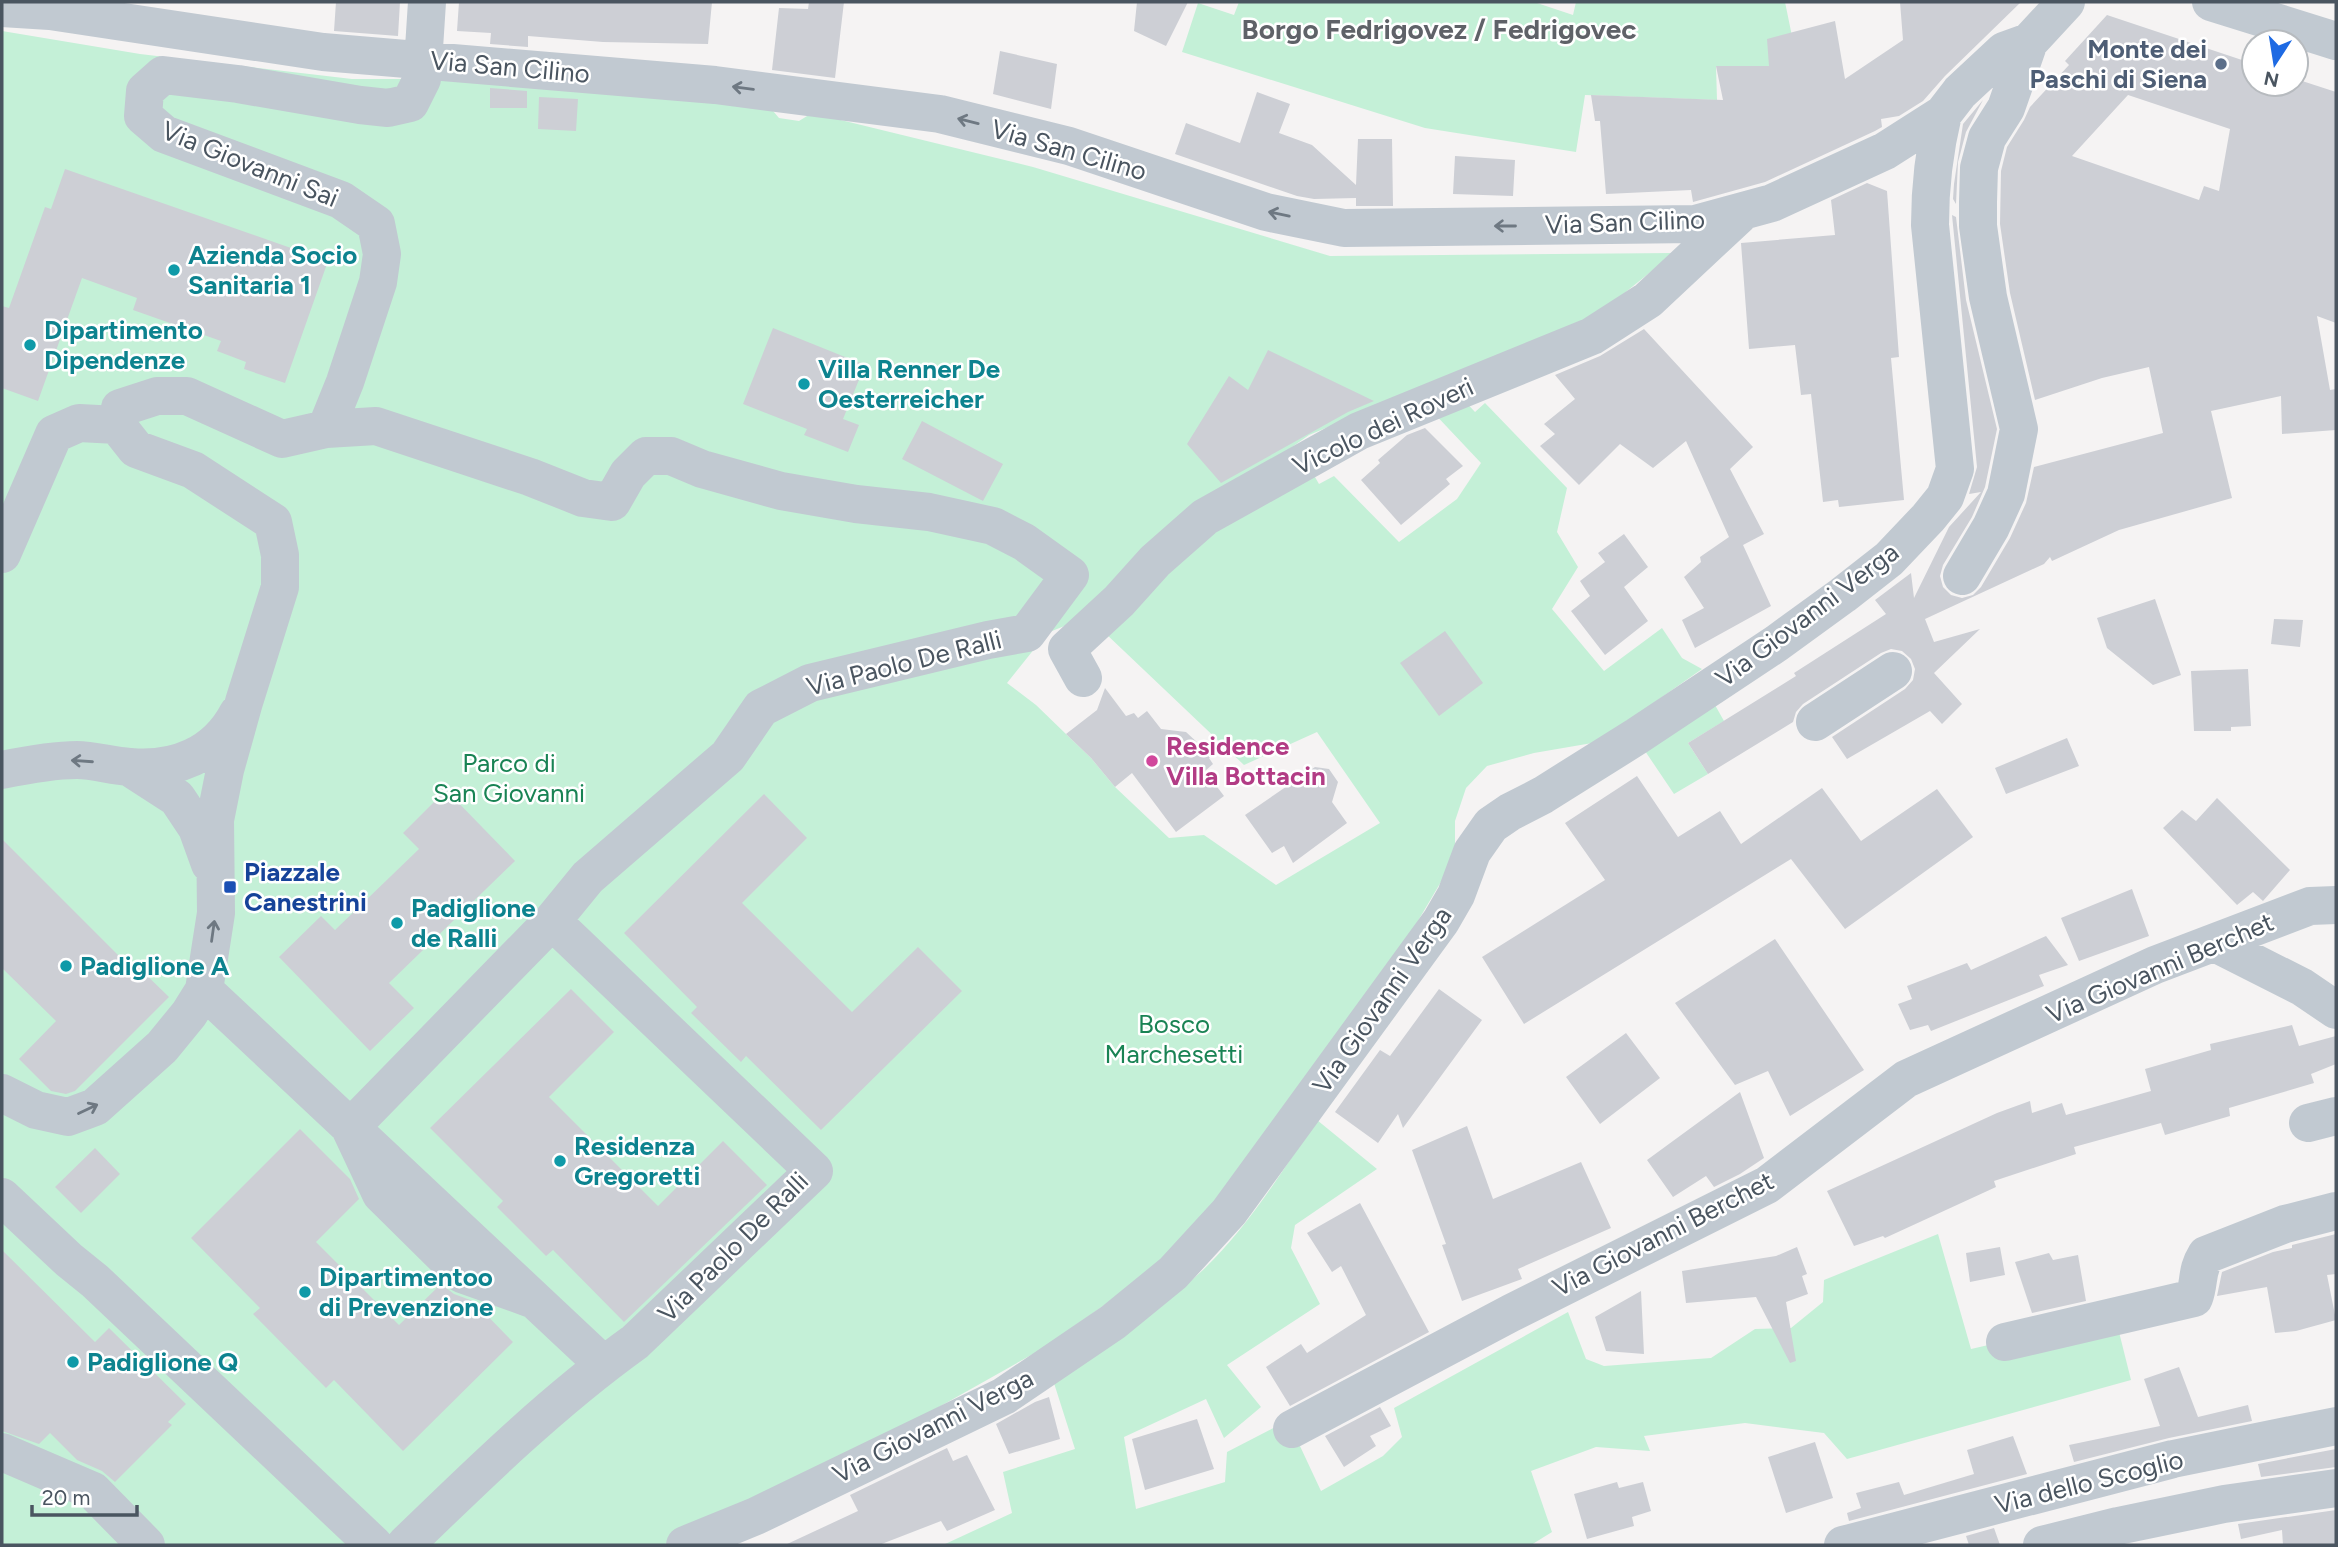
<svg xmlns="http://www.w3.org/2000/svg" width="2338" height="1547" font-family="Figtree,sans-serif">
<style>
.green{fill:#c4f0d7}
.building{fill:#cdcfd5;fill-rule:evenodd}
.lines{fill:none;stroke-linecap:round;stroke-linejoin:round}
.minor{stroke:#c1c9d1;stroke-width:38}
.oneway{stroke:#6e7882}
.service-dot{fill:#5c6f8a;stroke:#fff;stroke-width:2.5}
.culture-dot{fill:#0f9aa8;stroke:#fff;stroke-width:2.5}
.hotel-dot{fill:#d1479c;stroke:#fff;stroke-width:2.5}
.transit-dot{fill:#1a4fb4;stroke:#fff;stroke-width:2.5}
.labels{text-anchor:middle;stroke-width:5;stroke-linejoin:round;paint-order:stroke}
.service-label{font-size:26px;font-weight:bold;fill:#4e5e75;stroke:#fff;text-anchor:end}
.street-label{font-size:26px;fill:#4a5560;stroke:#fff}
.culture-label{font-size:26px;font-weight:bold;fill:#0d838f;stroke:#fff;text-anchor:start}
.hotel-label{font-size:26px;font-weight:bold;fill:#b23c85;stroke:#fff;text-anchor:start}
.park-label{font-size:26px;fill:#198354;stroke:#fff}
.transit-label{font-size:26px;font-weight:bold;fill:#164399;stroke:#fff;text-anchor:start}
.neighbourhood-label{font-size:28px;font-weight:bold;fill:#5f6268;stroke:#fff}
</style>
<rect width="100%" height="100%" fill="#f5f3f3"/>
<path class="green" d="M1239,2H1534L1573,15L1576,2H1785L1794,46L1786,66H1716L1717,100L1585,95L1576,152L1425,128L1182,52L1198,3L1234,15Z
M2,31L140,54L352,79H422L768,105L779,118L799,121L812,113L1033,167L1330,256L1674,253L1596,316L1309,435L1188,521L1092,615L1047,633L1007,683L1036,705L1066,734L1091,758L1115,787L1169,838L1204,835L1276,885L1380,823L1317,732L1244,765L1104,632L1160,571L1308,465L1319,484L1334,476L1399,542L1457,499L1481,463L1431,410L1461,397L1475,412L1485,403L1567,488L1557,532L1578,567L1552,609L1604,671L1662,628L1682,658L1702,669L1598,742L1534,753L1487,766L1466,788L1455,821V858L1399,953L1225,1199L1163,1264L1040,1350L914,1421L663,1545H2Z
M1715,705L1724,721L1688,743L1708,774L1674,794L1645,751Z
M1317,1120L1377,1169L1295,1225L1291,1248L1320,1304L1227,1365L1261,1407L1224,1438L1206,1399L1124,1437L1136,1509L1225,1482L1227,1452L1287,1421L1292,1429L1321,1491L1383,1456L1402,1437L1394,1408L1568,1312L1586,1359L1604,1366L1711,1358L1755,1329L1791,1328L1823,1302L1824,1280L1938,1234L1971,1349L2115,1316L2131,1380L1847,1459L1824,1433L1745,1423L1644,1436L1650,1451L1596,1447L1531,1471L1552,1532L1531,1545H943L1012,1513L1003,1472L1075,1449L1053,1380C1105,1346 1159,1312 1204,1269C1249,1226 1282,1171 1317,1120Z"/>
<path class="building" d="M336,2H400L398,36L334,31Z
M459,2H712L708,44L603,42L528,36V47L490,44L491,33L457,31Z
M809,2H844L835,78L772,70L779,8L808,9Z
M1137,2H1188L1166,46L1134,31Z
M1900,2H2021L1945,76L1923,101L1899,116L1881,119L1882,127L1875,131L1765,182L1693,202L1691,190L1606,194L1600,121H1595L1591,95L1723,100L1716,66H1769L1767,39L1835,21L1845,79L1903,40Z
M2107,15L2254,64V84H2296V79L2336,92V323L2317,316L2330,390L2336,389V430L2282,434L2281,396L2211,411L2232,498L2119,530L2052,561L2050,557L2044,564L1925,619L1934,642L1980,629L1934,673L1962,704L1942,724L1930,711L1847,759L1832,737L1905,689L1913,680L1915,669L1911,659L1902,651L1891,649L1881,653L1803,704L1796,712L1793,722L1708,774L1688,743L1796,676L1794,673L1886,614L1875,600L1911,573L1914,598L1949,527L1981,492L1969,494L1977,467L1952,215L1956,217L1966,300L1997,429L1985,487L1972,517L1943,565L1940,576L1943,587L1951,595L1962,598L1973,595L1981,587L2010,538L2026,503L2034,467L2163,433L2149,367L2102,378L2035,400L2010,293L2000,224L2001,171L2007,147L2024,120L2030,107L2069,65L2065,61ZM2128,95L2230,129L2219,191L2204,186L2199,200L2072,156Z
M1000,51L1057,64L1051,109L993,94Z
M490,88L527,91V108H490Z
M1257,92L1290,104L1279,133L1312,145L1356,185L1358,139H1392L1393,206H1356V198L1314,199L1297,196L1175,154L1186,123L1240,143Z
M539,97L578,99L576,131L538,129Z
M1983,100L1966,132L1958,162L1956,204L1953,199L1954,184L1963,124Z
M1455,156L1515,160L1513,196L1453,194Z
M65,169L328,261L285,383L244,369L246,362L217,351L221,341L133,310L137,298L82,278L38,401L2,388V306L9,308L45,207L51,209Z
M1867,183L1887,191L1899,357L1891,358L1904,500L1839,507L1838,500L1823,502L1811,394L1801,395L1795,345L1749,349L1741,243L1835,235L1831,200Z
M773,328L865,365L843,419L859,425L848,452L804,435L807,429L743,404Z
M1644,329L1753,447L1730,469L1764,534L1743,545L1771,606L1695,648L1682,620L1704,608L1684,577L1701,562L1700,557L1729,537L1686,441L1653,468L1620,444L1579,485L1540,446L1555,434L1544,424L1575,399L1555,375L1600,356Z
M1268,350L1374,401L1348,412L1221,483L1187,444L1229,376L1248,390Z
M922,421L1003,464L983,501L902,459Z
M1425,428L1463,466L1446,479L1450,484L1401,525L1361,480L1380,463L1378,460L1407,435Z
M1624,534L1648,567L1624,587L1648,621L1605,655L1571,611L1590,596L1580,581L1605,562L1598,553Z
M2155,599L2181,675L2153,685L2107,648L2097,618Z
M2274,619L2303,620L2300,647L2271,644Z
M1445,631L1483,683L1439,716L1400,663Z
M2248,669L2251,726L2231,727V731H2194L2191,671Z
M1105,688L1126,716L1134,713L1138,718L1147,711L1161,729L1186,732L1212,756L1209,758L1213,764L1205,771L1224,796L1176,832L1132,773L1115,787L1091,758L1066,734L1097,710Z
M2067,738L2079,766L2006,794L1995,768Z
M1315,767L1329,769L1338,782L1332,802L1347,823L1293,863L1284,846L1272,853L1245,815Z
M1637,776L1678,837L1720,811L1741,844L1822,788L1861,841L1937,789L1973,837L1845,929L1791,859L1524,1024L1482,957L1605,880L1565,823Z
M446,790L515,861L389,983L414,1008L370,1051L279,957L321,916L335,930L419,849L403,833Z
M764,794L807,838L742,903L852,1012L918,947L962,991L821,1130L746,1056L741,1062L691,1013L697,1007L624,933Z
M2217,798L2290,870L2263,901L2253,892L2237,905L2163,828L2182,810L2196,821Z
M2,839L131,968L135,964L169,997L75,1091L66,1094L51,1091L19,1059L56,1021L2,968Z
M2132,889L2149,936L2079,961L2061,918Z
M2046,936L2068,965L2039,975L2044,986L1931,1031L1928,1025L1910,1030L1898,1004L1912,999L1907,986L1967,963L1971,970Z
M1775,939L1864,1070L1790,1116L1768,1071L1735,1085L1675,1003Z
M571,989L614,1032L549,1097L658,1206L723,1141L767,1185L624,1322L553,1250L546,1256L497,1207L503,1201L430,1128Z
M1439,989L1482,1020L1403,1128L1398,1114L1378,1143L1335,1112L1380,1050L1390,1056Z
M2292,1025L2299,1046L2336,1036V1064L2311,1074L2314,1083L2229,1108L2230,1116L2165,1135L2161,1123L2074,1147L2076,1154L1994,1181L1996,1187L1885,1238L1883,1236L1854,1246L1827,1191L1997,1113L2030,1101L2032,1113L2062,1103L2066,1115L2151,1091L2145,1069L2211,1050L2210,1044Z
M1626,1033L1660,1078L1600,1124L1566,1077Z
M1740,1092L1764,1158L1740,1174L1714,1187L1706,1176L1673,1197L1647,1160Z
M1467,1126L1493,1199L1581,1162L1611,1228L1518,1269L1522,1279L1462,1301L1442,1245L1446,1244L1412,1150Z
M300,1129L350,1179L359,1199L316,1242L399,1325L441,1284L454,1294L473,1301L513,1342L403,1451L334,1380L326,1388L253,1314L260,1308L191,1238Z
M95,1148L120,1174L81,1213L55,1187Z
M1360,1203L1429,1332L1290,1406L1266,1367L1301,1344L1307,1353L1366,1315L1341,1266L1332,1272L1307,1233Z
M2336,1234V1274L2327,1275L2336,1320L2296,1331L2275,1333L2267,1287L2217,1296L2222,1272L2273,1252L2292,1248V1245Z
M1797,1247L1807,1274L1802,1276L1808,1294L1786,1302L1796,1361L1790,1363L1756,1297L1686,1303L1682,1271L1776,1256Z
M2000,1247L2005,1275L1970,1282L1966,1253Z
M2,1250L95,1342L109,1328L186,1404L168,1422L172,1425L115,1482L102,1471L77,1460L50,1433L39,1444L2,1431Z
M2049,1253L2053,1260L2078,1255L2086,1301L2032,1313L2015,1262Z
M1641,1291L1644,1354L1606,1351L1595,1317Z
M2179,1367L2198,1417L2248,1405L2252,1421L2169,1438L2074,1462L2069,1445L2160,1426L2144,1379Z
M1049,1397L1060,1439L1009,1454L996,1424L1035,1402Z
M1380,1407L1391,1426L1370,1436L1376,1446L1344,1467L1325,1436Z
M1197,1419L1214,1469L1145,1490L1132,1439Z
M2013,1436L2027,1474L1849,1521L1847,1513L1861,1508L1856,1493L1899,1482L1904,1495L1974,1474L1967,1450Z
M1815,1442L1833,1498L1786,1513L1768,1457Z
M947,1448L953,1461L967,1455L995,1510L947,1531L941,1521L879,1545H785L858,1511L850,1495Z
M2336,1449V1467L2261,1477L2258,1464Z
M1617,1482L1619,1488L1643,1482L1651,1511L1632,1517L1634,1526L1587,1539L1574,1494Z
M2336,1510V1545H2283L2282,1530L2241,1539L2238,1524Z
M1994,1528L2000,1545H1969L1966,1536Z"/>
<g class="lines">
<path class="minor" d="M2211,2L2336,41
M2,8L50,11L323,52L715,85L940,114L1069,146L1266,212L1344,228L1695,224L1772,203L1885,151L1943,114L1960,92L2004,51L2029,42L2066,2
M117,425L120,408L157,396H187L282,439L326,429L345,382L378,282L382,254L376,224L341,200L164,134L143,116L145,91L163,75L238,84L360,105L388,108L410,103L422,79L427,2
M326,429L376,426L530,477L583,498L612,502L628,474L646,456H671L702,469L781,491L856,504L929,512L993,526L1024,542L1070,575L1027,633L988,640L810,683L761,708L728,756L588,877L552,921L350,1128L381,1194L462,1274L532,1299
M2,554L54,434L79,423L117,425L136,449L193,470L273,522L280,555V587L244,702L225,770L215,820L216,913L204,990L189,1014L162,1047L95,1107L68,1117L36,1110L2,1093
M1962,576L1991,527L2006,494L2019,429L1988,297L1978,226V202L1979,168L1987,138L2006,108L2029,42
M1083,678L1067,649L1119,601L1155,561L1205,517L1359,431L1592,336L1648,300L1739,215
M1815,722L1893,671
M129,767L177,798L197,828L210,864
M2,770C26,765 52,760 77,760C94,760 112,766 130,767C175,771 216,755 238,713
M2215,943L2302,987L2336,1010
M204,990L604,1365
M2308,1123L2336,1116
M2,1197L69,1260L95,1281L374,1545
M2005,1342L2194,1298C2200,1281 2196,1271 2206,1255L2285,1224L2336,1211
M1292,1429L1511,1313L1767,1185L1906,1079L2155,965L2310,906L2336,905
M2,1452L93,1491L146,1545
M405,1545C478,1474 553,1401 635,1342L814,1171L552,921
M685,1545L756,1516L1004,1396L1113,1322L1173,1273L1229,1212L1441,921L1456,895L1472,852L1491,825L1510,812L1543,795L1637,736L1777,643L1843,595L1889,559L1928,518L1945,497L1955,469L1930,225C1930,186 1934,151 1943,114
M1843,1545L2173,1459L2336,1426
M2042,1545L2118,1526L2224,1504L2336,1488"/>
</g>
<defs><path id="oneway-shaft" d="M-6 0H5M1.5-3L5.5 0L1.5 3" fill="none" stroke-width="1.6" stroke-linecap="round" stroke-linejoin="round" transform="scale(1.75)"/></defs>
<g class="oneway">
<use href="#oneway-shaft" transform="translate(743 88) rotate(-173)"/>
<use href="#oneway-shaft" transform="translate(968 121) rotate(-166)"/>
<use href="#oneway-shaft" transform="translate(1279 214) rotate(-168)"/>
<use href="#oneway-shaft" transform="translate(1505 226) rotate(180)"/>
<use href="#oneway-shaft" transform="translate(82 761) rotate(-176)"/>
<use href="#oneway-shaft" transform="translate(213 931) rotate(-82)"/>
<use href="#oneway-shaft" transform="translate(88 1109) rotate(-25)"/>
</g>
<circle class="service-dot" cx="2221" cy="64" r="7"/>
<g class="culture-dot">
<circle cx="174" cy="270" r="7"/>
<circle cx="30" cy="345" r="7"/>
<circle cx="804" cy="384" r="7"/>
<circle cx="397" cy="923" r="7"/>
<circle cx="66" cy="966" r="7"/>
<circle cx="560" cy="1161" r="7"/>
<circle cx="305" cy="1292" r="7"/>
<circle cx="73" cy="1362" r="7"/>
</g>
<circle class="hotel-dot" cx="1152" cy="761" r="7"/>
<rect class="transit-dot" x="223" y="880" width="14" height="14" rx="3.5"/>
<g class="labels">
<g class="service-label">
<text x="2207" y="58">Monte dei<tspan x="2207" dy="30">Paschi di Siena</tspan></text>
</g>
<g class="street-label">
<text transform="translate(510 67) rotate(5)" y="9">Via San Cilino</text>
<text transform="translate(1069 150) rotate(16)" y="9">Via San Cilino</text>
<text transform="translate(250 164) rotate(22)" y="9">Via Giovanni Sai</text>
<text transform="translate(1625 222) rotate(-2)" y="9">Via San Cilino</text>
<text transform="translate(1383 426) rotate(-25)" y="9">Vicolo dei Roveri</text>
<text transform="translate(1807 615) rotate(-37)" y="9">Via Giovanni Verga</text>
<text transform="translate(904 663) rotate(-14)" y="9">Via Paolo De Ralli</text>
<text transform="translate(2160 968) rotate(-23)" y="9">Via Giovanni Berchet</text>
<text transform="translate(1382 1000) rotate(-55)" y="9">Via Giovanni Verga</text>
<text transform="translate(1663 1234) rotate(-27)" y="9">Via Giovanni Berchet</text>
<text transform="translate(733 1247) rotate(-45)" y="9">Via Paolo De Ralli</text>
<text transform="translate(933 1426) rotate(-27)" y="9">Via Giovanni Verga</text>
<text transform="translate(2089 1482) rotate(-14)" y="9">Via dello Scoglio</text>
</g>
<g class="culture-label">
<text x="188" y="264">Azienda Socio<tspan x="188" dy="30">Sanitaria 1</tspan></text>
<text x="44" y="339">Dipartimento<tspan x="44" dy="30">Dipendenze</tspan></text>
<text x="818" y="378">Villa Renner De<tspan x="818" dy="30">Oesterreicher</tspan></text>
<text x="411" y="917">Padiglione<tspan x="411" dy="30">de Ralli</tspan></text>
<text x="80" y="975">Padiglione A</text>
<text x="574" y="1155">Residenza<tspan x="574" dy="30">Gregoretti</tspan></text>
<text x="319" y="1286">Dipartimentoo<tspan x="319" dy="30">di Prevenzione</tspan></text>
<text x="87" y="1371">Padiglione Q</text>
</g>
<g class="hotel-label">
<text x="1166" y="755">Residence<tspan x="1166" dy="30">Villa Bottacin</tspan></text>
</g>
<g class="park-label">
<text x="509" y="772">Parco di<tspan x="509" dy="30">San Giovanni</tspan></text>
<text x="1174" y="1033">Bosco<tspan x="1174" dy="30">Marchesetti</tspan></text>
</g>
<g class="transit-label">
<text x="244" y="881">Piazzale<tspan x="244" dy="30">Canestrini</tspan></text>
</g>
<g class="neighbourhood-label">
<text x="1439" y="39">Borgo Fedrigovez / Fedrigovec</text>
</g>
</g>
<rect width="2338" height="1547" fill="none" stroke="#4a5560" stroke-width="7"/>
<g transform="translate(2275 63) rotate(192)"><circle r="33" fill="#ffffff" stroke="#b7bbbf" stroke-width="2"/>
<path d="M0-5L12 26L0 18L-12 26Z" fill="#1e6ae3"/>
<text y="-10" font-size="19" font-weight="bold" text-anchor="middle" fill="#4a5560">N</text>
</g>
<path d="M32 1505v10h105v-10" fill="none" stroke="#4a5560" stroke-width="3.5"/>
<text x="42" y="1505" font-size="21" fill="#4a5560" stroke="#ffffff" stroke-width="5" paint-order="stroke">20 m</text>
</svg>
